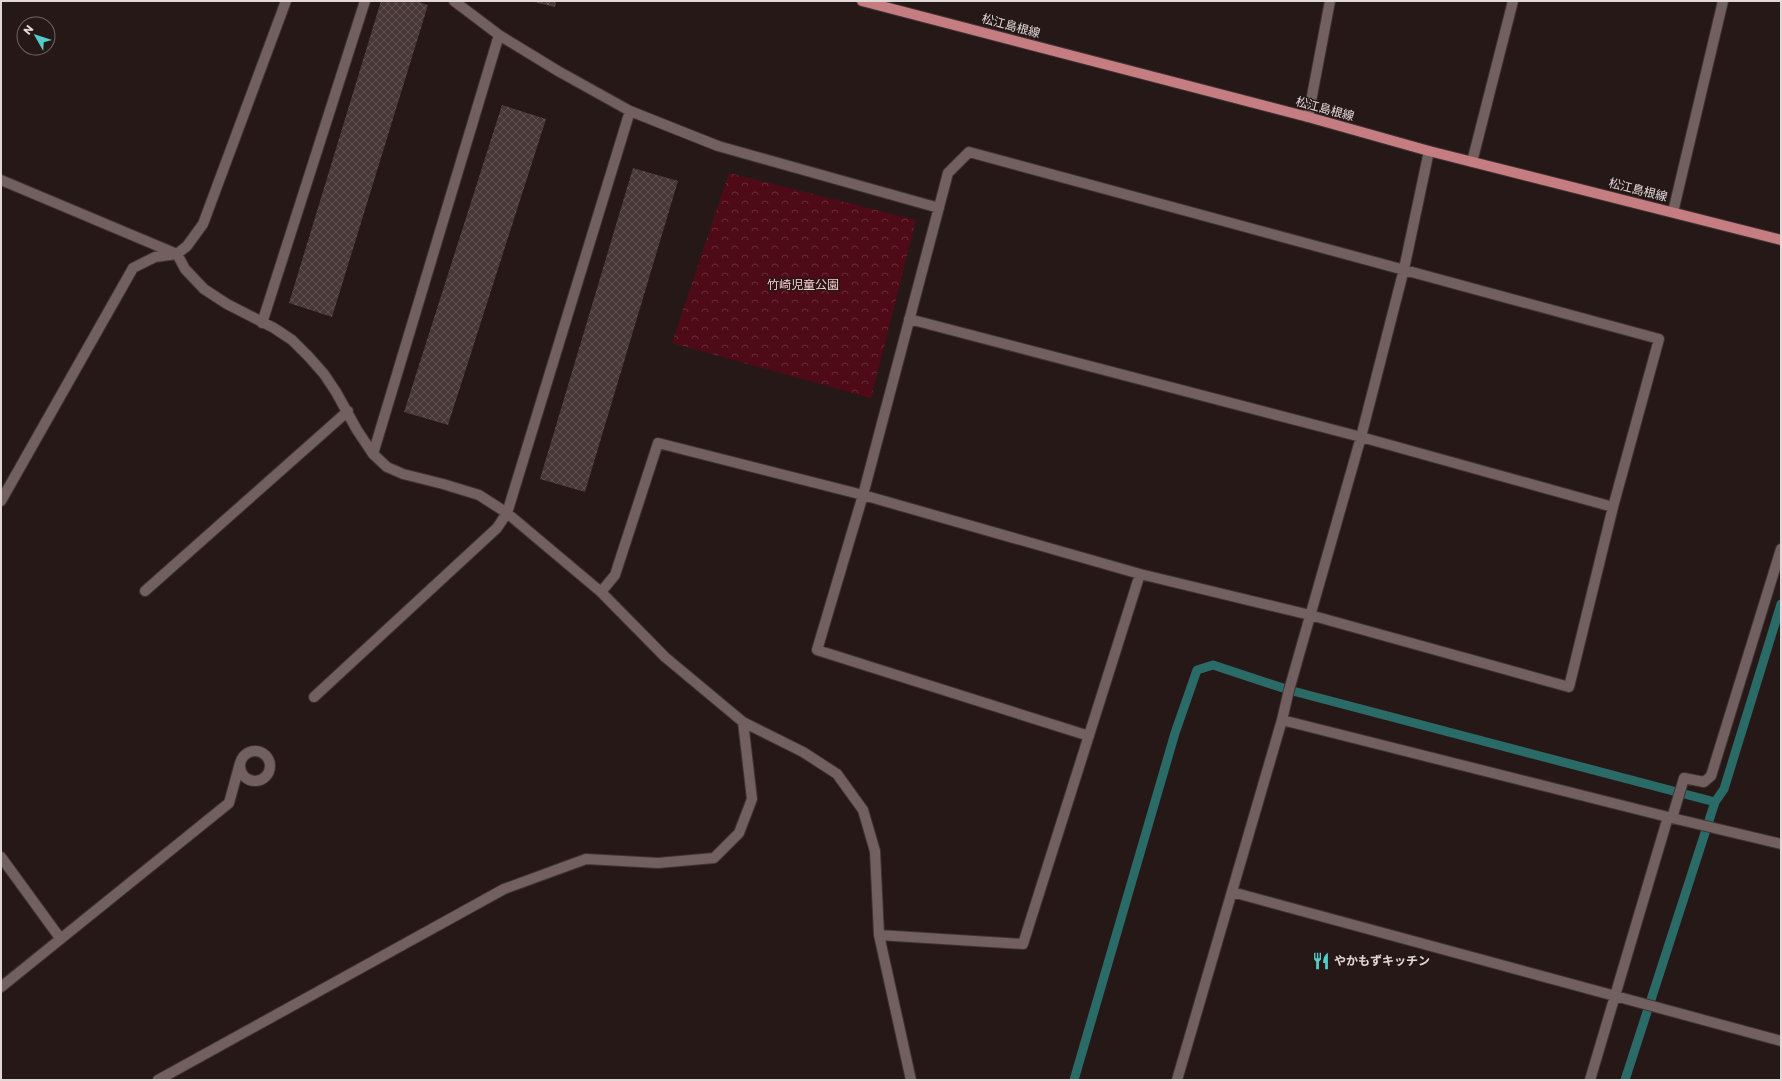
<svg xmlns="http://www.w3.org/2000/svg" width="1782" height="1081" font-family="Poppins,'Noto Sans JP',sans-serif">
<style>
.park{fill:url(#park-crowns)}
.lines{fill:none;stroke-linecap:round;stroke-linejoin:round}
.stream{stroke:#2a6b68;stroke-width:9}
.building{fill:url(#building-cross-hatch)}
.minor-casing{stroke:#3e3333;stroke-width:12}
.primary-casing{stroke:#3e3333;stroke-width:12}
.minor{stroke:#725f5f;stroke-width:10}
.primary{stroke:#c57d81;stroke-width:10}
.labels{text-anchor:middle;stroke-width:3;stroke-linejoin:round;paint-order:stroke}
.street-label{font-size:12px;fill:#e3d8d8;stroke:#271818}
.park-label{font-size:12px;fill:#fccbcc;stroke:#271818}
.poi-label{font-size:12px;font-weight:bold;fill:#e3d8d8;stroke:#271818;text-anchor:start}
</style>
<defs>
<pattern id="park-crowns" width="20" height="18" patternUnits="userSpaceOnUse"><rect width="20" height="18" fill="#4e0b17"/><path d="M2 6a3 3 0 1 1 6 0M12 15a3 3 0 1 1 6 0" fill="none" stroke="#672e38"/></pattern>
<pattern id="building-cross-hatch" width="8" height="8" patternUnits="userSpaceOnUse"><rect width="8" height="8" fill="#483737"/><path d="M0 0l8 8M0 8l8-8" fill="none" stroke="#625353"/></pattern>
</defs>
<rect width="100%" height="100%" fill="#271818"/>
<path class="park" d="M729,173L916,220L871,398L672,343Z"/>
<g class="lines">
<path class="stream" d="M1715,802L1724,789L1781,604
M1074,1080L1175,733L1197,670L1213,665L1289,690L1715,802L1625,1080"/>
</g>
<path class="building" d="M381,1H416L428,5L332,317L289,303Z
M530,1H556L555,7Z
M502,105L546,119L448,425L404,412Z
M633,168L678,181L585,492L540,479Z"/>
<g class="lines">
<g class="minor-casing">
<path id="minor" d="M454,1L499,35L558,71L630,111L718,146L939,208
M1308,117L1330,1
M1472,162L1513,1
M1,180L177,254L185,269L204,289L227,304L274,328L292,340L309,357L324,374L336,392L357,430L373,454L387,467L403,474L443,484L479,495L507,513L601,592L665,657L743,722L803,752L837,774L863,810L875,851L879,935L911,1080
M1673,212L1723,1
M909,319L1361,437L1613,507L1659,339L969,152L948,173L863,495L1140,574L1310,615L1569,687L1613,507
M262,323L365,1
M373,454L499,35
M1,501L133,268L155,257L177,254L187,246L203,224L286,1
M145,591L348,411
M601,592L615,575L658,443L863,495L817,650L1089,736
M314,697L497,528L507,513L630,111
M1282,720L1672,818L1781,844
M240 766a15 15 0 1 1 30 0a15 15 0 1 1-30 0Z
M1672,818L1684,778L1704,782L1711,776L1781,549
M1,857L60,938
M1232,892L1781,1041
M879,935L1023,944L1140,574
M1,987L229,803L240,763
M158,1080L504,889L586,859L658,863L714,858L739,833L752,799L743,722
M1177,1080L1282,720L1289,690L1361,437L1404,269L1429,151
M1590,1080L1668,817"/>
</g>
<g class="primary-casing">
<path id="primary" d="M862,1L1308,117L1429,151L1781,240"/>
</g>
<use href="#minor" class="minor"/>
<use href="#primary" class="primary"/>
</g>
<defs>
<g id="restaurant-bare" transform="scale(1.38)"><path d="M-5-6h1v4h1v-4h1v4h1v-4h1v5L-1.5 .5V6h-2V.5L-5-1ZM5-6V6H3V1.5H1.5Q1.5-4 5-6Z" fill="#53cdc9" stroke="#271818" stroke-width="2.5" paint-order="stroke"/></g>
</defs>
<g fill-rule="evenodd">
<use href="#restaurant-bare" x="1321" y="961"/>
</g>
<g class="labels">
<g class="street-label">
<text transform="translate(1011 26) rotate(15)" y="4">松江島根線</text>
<text transform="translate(1325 109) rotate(15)" y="4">松江島根線</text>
<text transform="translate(1638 190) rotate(14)" y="4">松江島根線</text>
</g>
<g class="park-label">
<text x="803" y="289">竹崎児童公園</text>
</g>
<g class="poi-label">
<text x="1334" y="965">やかもずキッチン</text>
</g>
</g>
<rect width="1782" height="1081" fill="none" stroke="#e3d8d8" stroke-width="4"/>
<g transform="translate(36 36) rotate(309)"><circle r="19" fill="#271818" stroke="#726565"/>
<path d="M0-3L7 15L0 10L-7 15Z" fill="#53cdc9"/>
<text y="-6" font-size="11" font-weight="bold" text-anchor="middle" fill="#e3d8d8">N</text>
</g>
</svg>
